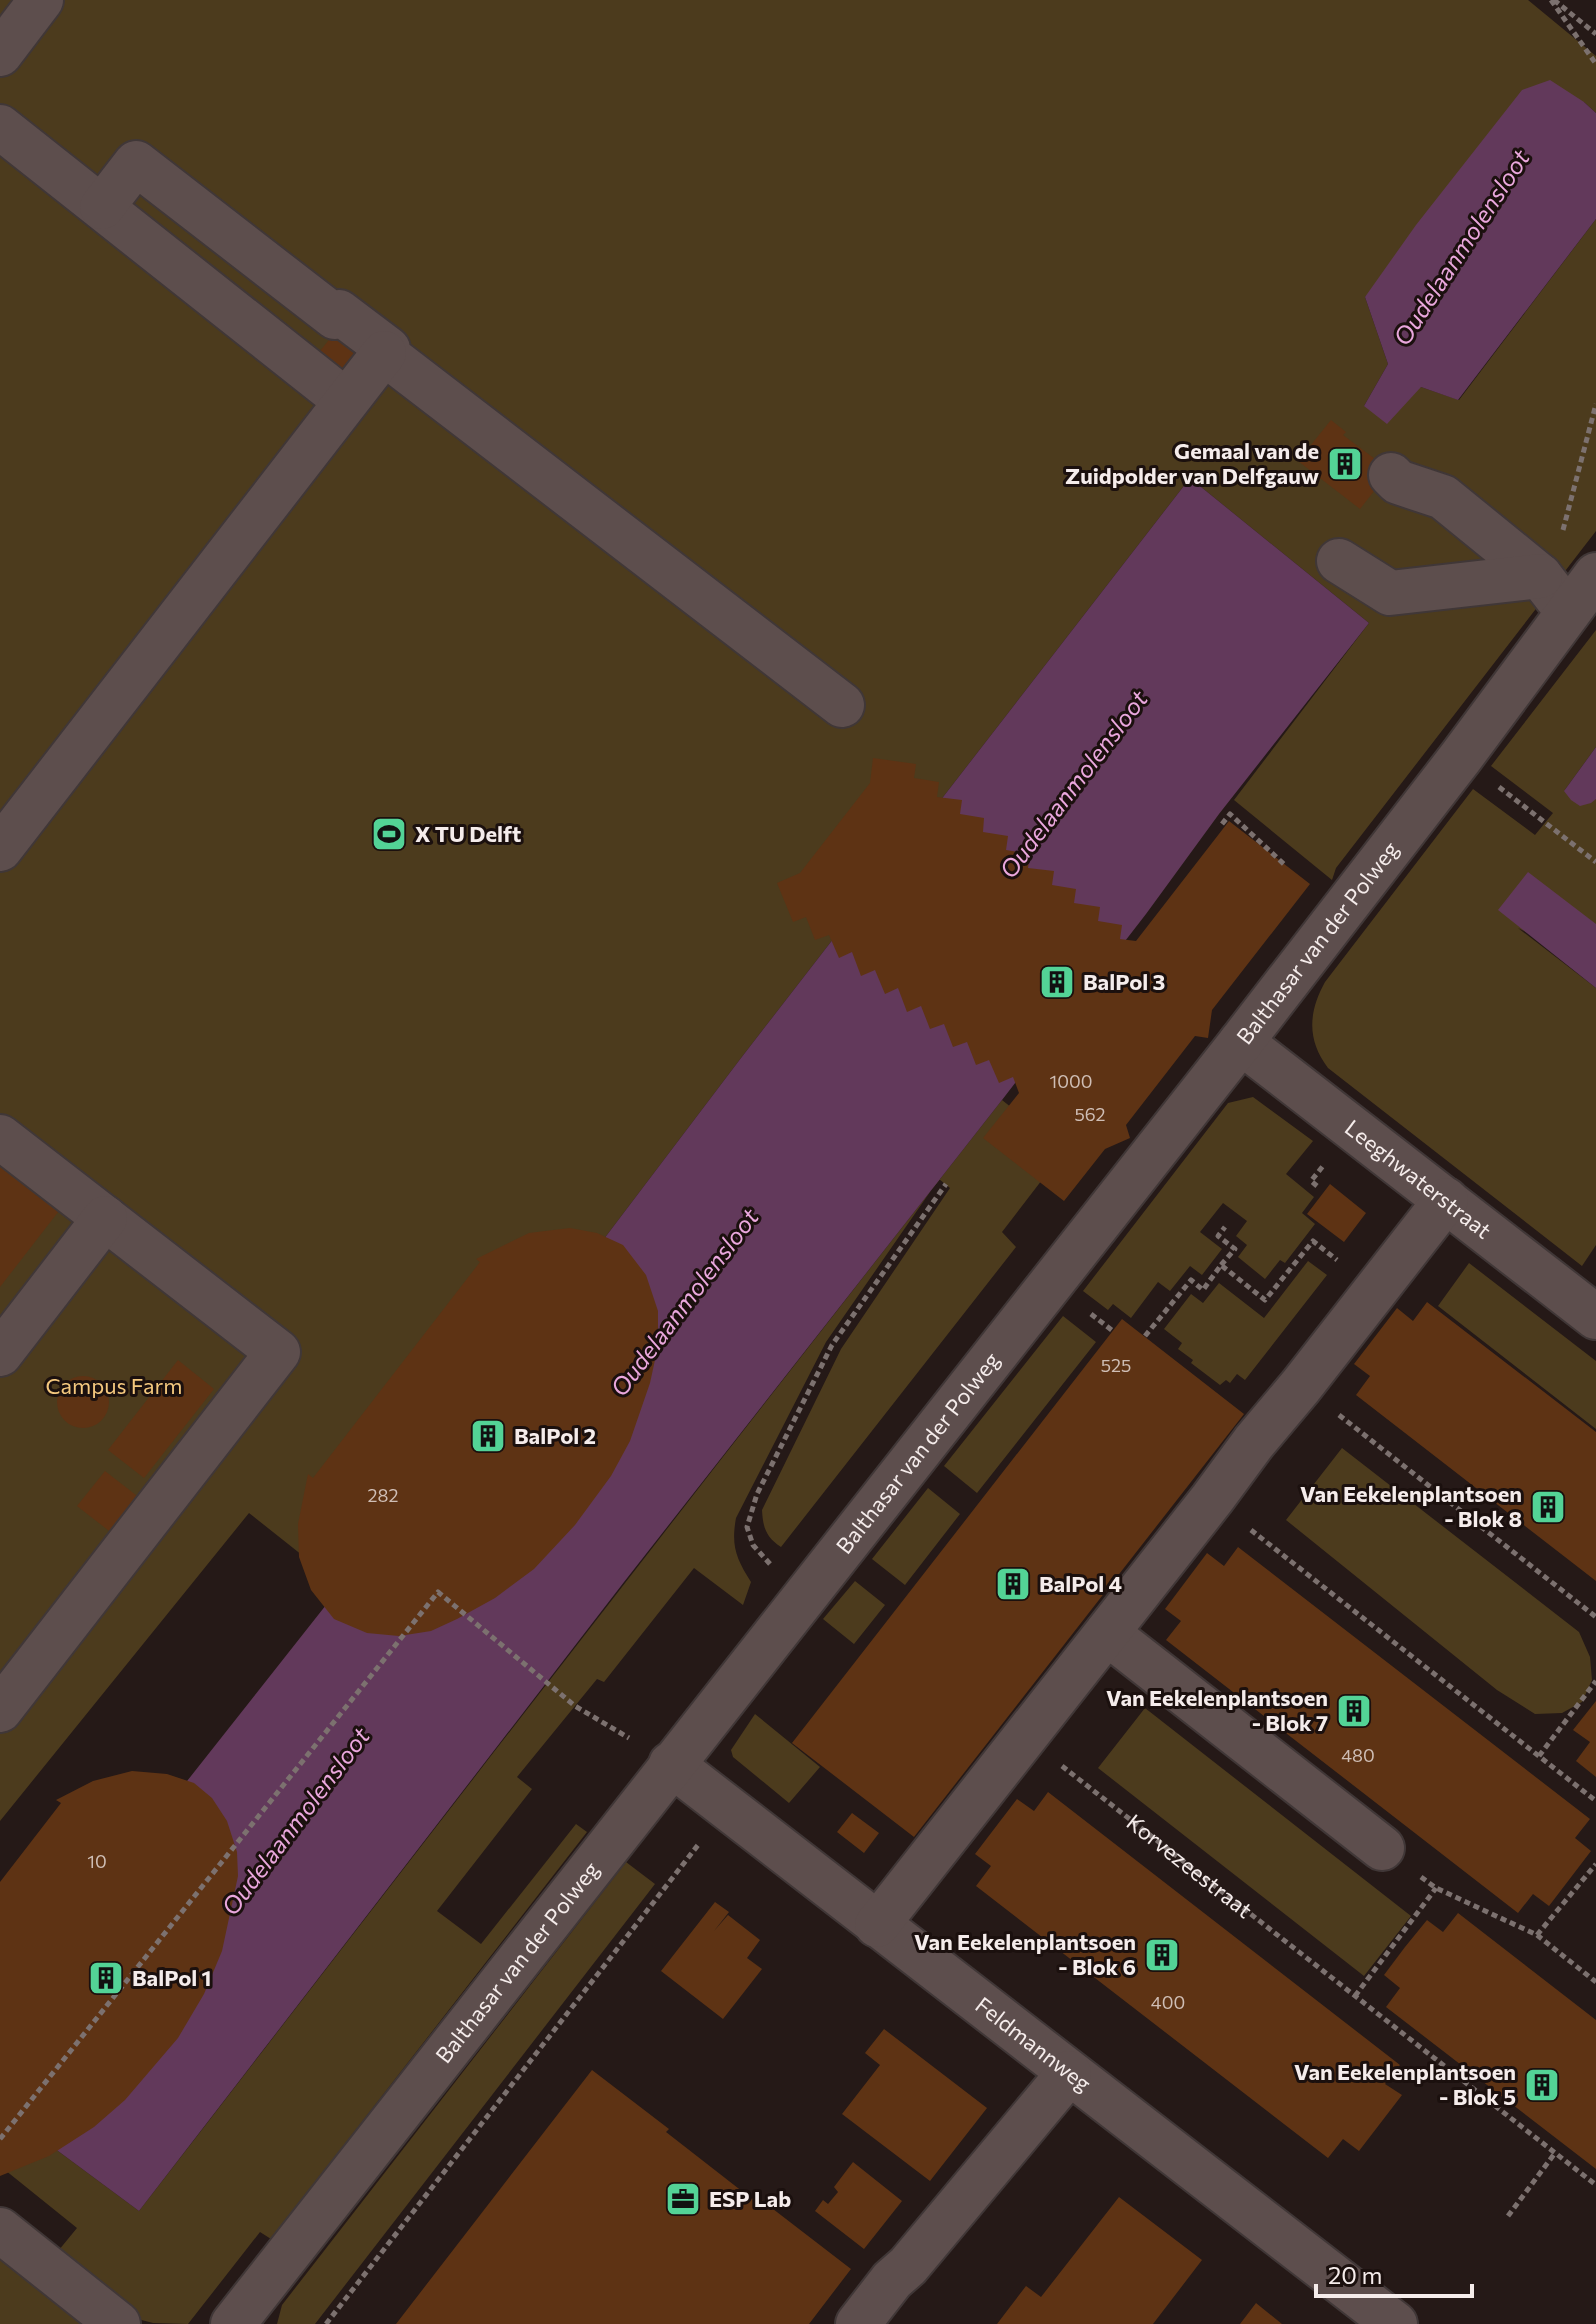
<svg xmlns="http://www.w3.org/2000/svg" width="1596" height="2324" font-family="Commissioner,sans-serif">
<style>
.green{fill:#4c3b1d}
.water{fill:#62395b}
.building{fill:#5e3314}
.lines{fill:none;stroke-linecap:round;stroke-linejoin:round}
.minor-casing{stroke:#403737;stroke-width:48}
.path{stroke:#7c716f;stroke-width:5;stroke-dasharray:6 4;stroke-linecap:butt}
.minor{stroke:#5d4e4d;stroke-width:44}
.labels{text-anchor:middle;stroke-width:6;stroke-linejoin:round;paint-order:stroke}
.number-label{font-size:18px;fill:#cfbeb5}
.poi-label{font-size:22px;font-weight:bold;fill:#f5eceb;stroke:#1b100e;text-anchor:start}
.street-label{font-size:22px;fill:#f5eceb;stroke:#1b100e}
.park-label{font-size:22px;fill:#f4c87e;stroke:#1b100e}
.water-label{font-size:24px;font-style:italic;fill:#eaa7dd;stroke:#1b100e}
</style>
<rect width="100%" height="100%" fill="#251917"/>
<path class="green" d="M0,0H1528L1596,56V113L1584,102L1365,297L1388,364L1364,406L1421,387L1459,400L1596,219V531L1336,868L1332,880L1234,800L1369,623L1190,478L741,1058L341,1586L249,1513L0,1821Z
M1596,630V747L1564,791L1596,761V967L1518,928L1596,988V1245L1582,1266L1328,1068C1307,1040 1308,1013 1325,982L1473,789L1535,835L1553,813L1491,766Z
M1253,1097L1313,1141L1286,1174L1314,1197L1302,1213L1315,1224L1285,1263L1280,1260L1265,1279L1238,1257L1247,1245L1236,1236L1247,1221L1223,1203L1200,1232L1222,1249L1202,1275L1190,1266L1170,1291L1158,1282L1131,1318L1113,1304L1108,1310L1083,1291L1228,1103Z
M1002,1100L1065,1150L1002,1232L1016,1247L781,1547C766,1537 763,1528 762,1510L841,1349L950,1188L939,1179L826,1342L736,1518C731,1546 736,1558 751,1582L743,1605L694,1568L604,1682L597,1679L517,1777L532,1789L437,1911L481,1944L576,1824L587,1832L271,2239L260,2232L188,2324L153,2323L134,2318L54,2256L77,2228L0,2166V2108L139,2211C426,1840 712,1469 1002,1100Z
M1308,1261L1327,1275L1245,1380L1237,1374L1230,1383L1226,1380L1220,1385L1191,1363L1193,1360L1178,1349L1182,1343L1164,1329L1191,1294L1203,1303L1219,1283L1264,1318Z
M1469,1263L1596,1361V1429L1438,1306Z
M1063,1316L1096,1342L977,1493L944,1466Z
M1342,1448L1579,1632L1590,1657L1592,1680L1582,1702L1562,1713L1535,1714L1497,1690L1286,1520Z
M928,1488L960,1514L905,1585L872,1559Z
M855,1581L885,1605L854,1644L823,1619Z
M1145,1708L1411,1916L1364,1976L1098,1768Z
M755,1714L820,1767L789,1803L733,1757L731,1750Z
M626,1862L655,1884L315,2324H277L282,2305Z
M0,2252L92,2324H0Z"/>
<path class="water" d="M1550,80L1584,102L1596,113V219L1458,400L1421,387L1387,424L1364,406L1388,364L1365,297L1416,225L1522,90Z
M1190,478L1369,623L1219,814L1146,914L1002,1100L624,1582L139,2211L0,2108V2018L341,1586L741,1058Z
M1596,747V799L1591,803L1580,806L1571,800L1564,791Z
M1528,872L1596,924V988L1498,910Z"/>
<path class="building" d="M344,321L374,346L342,385L312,361Z
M1331,420L1346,432L1343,435L1375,459L1376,456L1392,468L1360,509L1298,461Z
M873,758L916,764L914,778L939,782L937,797L962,800L960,814L984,818L983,832L1008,836L1006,850L1030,854L1028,868L1054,871L1052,885L1076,889L1074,903L1100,907L1098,921L1122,925L1120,939L1136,941L1229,821L1310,884L1212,1010L1208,1038L1195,1036L1126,1125L1130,1138L1105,1149L1064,1201L983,1138L1019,1093L1013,1077L999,1083L989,1060L976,1065L967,1042L953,1047L944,1024L930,1029L921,1006L907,1012L898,988L885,994L875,970L861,976L852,952L839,958L829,935L815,940L806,917L793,922L777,883L800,873L870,783Z
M0,1160L62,1207L0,1287Z
M1330,1184L1366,1213L1344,1242L1307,1214Z
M570,1228L597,1233L623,1245L646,1275L658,1311V1346L650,1383L630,1441L611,1476L575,1525L534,1569L495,1598L457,1619L431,1631L399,1636L367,1633L334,1619L311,1590L299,1557L298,1524L308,1474L313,1478L480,1262L476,1259L529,1233Z
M1427,1302L1596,1432V1581L1356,1395L1370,1376L1354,1364L1397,1308L1413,1321Z
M1122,1319L1244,1414L914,1837L792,1743Z
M178,1360L214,1389L144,1478L108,1450Z
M57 1402a26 26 0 1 1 52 0a26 26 0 1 1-52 0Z
M105,1471L141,1499L113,1534L77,1506Z
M1238,1547L1590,1819L1575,1838L1591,1851L1549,1906L1533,1894L1518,1913L1166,1640L1181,1621L1165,1609L1207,1553L1224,1566Z
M1596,1701V1777L1576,1761L1590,1742L1573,1730Z
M132,1771L167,1774L194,1783L212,1798L227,1821L237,1852L238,1876L222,1951L204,1994L178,2038L125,2100L94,2127L49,2156L0,2176V1882L61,1803L56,1800L93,1781Z
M1048,1792L1400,2065L1385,2084L1402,2095L1359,2151L1343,2139L1328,2158L976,1886L991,1866L975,1854L1017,1799L1034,1811Z
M852,1813L879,1833L864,1853L837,1832Z
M715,1902L729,1912L714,1931L728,1915L760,1940L747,1958L762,1969L723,2019L661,1971Z
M1458,1913L1596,2020V2169L1386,2007L1400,1988L1384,1975L1405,1947L1427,1920L1443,1932Z
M884,2029L987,2108L930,2181L842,2114L880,2065L865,2053Z
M592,2070L669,2129L666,2132L752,2199L755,2195L851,2269L809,2324H396Z
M853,2162L902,2201L864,2249L815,2211L823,2200L828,2204L838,2192L834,2187Z
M1119,2197L1202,2260L1153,2324H997L1026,2286L1041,2297Z
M1256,2303L1282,2324H1240Z"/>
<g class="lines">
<g class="minor-casing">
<g id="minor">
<path d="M0,54L41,0"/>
<path d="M0,127L346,401"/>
<path d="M102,207L136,163L335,317L339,312L388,349L384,353L842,705"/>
<path d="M1391,475L1398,482L1443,497L1540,576L1568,612"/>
<path d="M1339,561L1390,593L1540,576"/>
<path d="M0,849L384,353"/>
<path id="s2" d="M1241,1042L1596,1317"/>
<path d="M0,1137L278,1352L0,1710"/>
<path d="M0,1354L105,1218"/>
<path d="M1107,1633L1382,1848"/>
<path id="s3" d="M671,1764L1395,2324"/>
<path d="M877,1925L1212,1499L1254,1442L1301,1386L1446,1200"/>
<path d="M0,2230L118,2324"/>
<path id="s4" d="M233,2324L1241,1042L1461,757L1596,575"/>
<path d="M858,2324L892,2280L908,2266L1069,2073"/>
</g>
</g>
<g class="path">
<path d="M1551,0L1596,64"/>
<path d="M1554,0L1596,34"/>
<path d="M1563,530L1596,404"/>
<path d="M1499,787L1596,862"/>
<path d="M1222,824L1230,814L1286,866"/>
<path d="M1317,1186L1311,1181L1323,1166"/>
<path d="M1221,1265L1235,1249L1218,1236L1225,1227"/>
<path d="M1091,1314L1113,1331"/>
<path d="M1145,1336L1191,1280L1203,1290L1221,1265L1265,1300L1313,1241L1337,1260"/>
<path d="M1339,1415L1596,1617"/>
<path d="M1251,1530L1596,1801"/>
<path d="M770,1564L753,1545L747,1527L757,1494L832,1345L946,1184"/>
<path d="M1539,1756L1596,1681"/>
<path id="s1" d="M1062,1766L1596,2185"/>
<path d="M1421,1877L1436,1888L1537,1935L1596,1982"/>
<path d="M1537,1935L1596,1864"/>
<path d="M1355,1996L1436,1888"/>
<path d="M0,2139L438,1592L575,1706L629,1738"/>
<path d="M1508,2216L1555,2153"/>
<path d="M326,2324L698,1845"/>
</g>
<use href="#minor" class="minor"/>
</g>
<defs>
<g id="building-square" transform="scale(1.8)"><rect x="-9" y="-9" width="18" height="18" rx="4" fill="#53d396" stroke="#1b100e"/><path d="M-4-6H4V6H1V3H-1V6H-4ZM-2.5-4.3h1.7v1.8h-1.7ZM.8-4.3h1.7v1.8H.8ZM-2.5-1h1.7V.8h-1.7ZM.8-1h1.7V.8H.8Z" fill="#111"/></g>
<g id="stadium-square" transform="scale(1.8)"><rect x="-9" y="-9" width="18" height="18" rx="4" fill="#53d396" stroke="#1b100e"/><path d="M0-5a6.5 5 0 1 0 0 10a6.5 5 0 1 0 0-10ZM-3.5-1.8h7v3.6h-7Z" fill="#111"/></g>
<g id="office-square" transform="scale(1.8)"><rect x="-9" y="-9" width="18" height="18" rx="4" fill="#53d396" stroke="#1b100e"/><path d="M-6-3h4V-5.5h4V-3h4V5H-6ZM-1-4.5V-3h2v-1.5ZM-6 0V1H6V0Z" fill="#111"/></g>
</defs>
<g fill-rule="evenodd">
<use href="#building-square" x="1345" y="464"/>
<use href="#stadium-square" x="389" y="834"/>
<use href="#building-square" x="1057" y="982"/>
<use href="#building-square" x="488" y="1436"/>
<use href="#building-square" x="1548" y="1507"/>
<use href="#building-square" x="1013" y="1584"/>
<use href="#building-square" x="1354" y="1711"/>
<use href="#building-square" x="1162" y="1955"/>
<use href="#building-square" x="106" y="1978"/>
<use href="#building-square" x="1542" y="2085"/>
<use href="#office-square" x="683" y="2199"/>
</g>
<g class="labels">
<g class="number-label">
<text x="1071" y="1088">1000</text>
<text x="1090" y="1121">562</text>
<text x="1116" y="1372">525</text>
<text x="383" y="1502">282</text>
<text x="1358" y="1762">480</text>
<text x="97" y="1868">10</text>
<text x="1168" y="2009">400</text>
</g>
<g class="poi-label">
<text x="1319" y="459" text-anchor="end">Gemaal van de<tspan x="1319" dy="25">Zuidpolder van Delfgauw</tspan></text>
<text x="415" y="842">X TU Delft</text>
<text x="1083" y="990">BalPol 3</text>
<text x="514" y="1444">BalPol 2</text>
<text x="1522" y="1502" text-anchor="end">Van Eekelenplantsoen<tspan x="1522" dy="25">- Blok 8</tspan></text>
<text x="1039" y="1592">BalPol 4</text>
<text x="1328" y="1706" text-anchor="end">Van Eekelenplantsoen<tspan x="1328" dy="25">- Blok 7</tspan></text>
<text x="1136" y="1950" text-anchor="end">Van Eekelenplantsoen<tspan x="1136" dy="25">- Blok 6</tspan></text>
<text x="132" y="1986">BalPol 1</text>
<text x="1516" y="2080" text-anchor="end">Van Eekelenplantsoen<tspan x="1516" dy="25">- Blok 5</tspan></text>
<text x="709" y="2207">ESP Lab</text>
</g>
<g class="street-label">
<text dy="8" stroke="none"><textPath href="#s4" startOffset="1756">Balthasar van der Polweg</textPath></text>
<text dy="8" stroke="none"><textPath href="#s2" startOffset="224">Leeghwaterstraat</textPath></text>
<text dy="8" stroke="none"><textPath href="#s4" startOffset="1108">Balthasar van der Polweg</textPath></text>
<text dy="8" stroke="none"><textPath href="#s1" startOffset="162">Korvezeestraat</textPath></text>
<text dy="8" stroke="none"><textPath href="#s4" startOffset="460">Balthasar van der Polweg</textPath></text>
<text dy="8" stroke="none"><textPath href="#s3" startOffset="458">Feldmannweg</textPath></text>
</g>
<g class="park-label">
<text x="114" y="1394">Campus Farm</text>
</g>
<g class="water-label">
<text transform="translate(1462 248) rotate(-57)" y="8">Oudelaanmolensloot</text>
<text transform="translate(1074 785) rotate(-53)" y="8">Oudelaanmolensloot</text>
<text transform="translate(685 1303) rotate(-53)" y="8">Oudelaanmolensloot</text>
<text transform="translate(296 1822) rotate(-53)" y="8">Oudelaanmolensloot</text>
</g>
</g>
<path d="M1316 2284v12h156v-12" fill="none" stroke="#f5eceb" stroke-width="4"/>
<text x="1328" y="2284" font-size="24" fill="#f5eceb" stroke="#1b100e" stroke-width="6" paint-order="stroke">20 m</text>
</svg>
